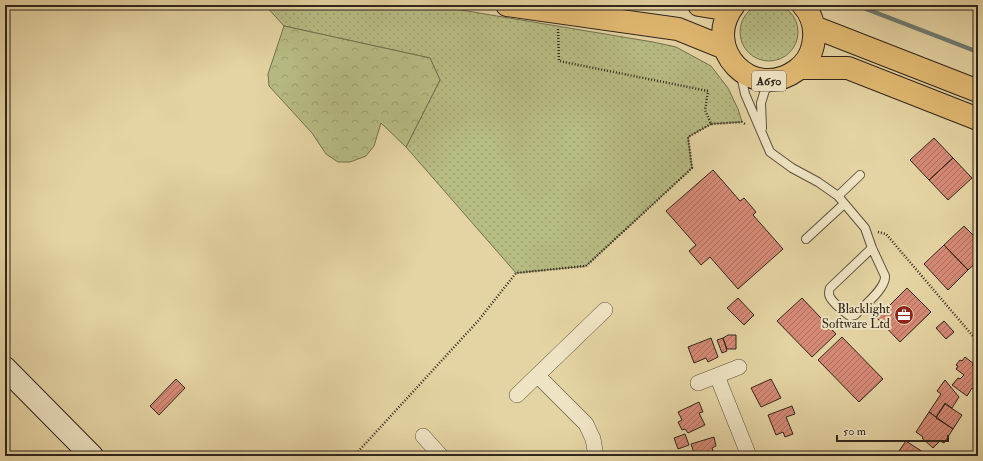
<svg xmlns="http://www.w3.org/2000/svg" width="983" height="461" font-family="'IM FELL Double Pica',serif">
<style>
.grass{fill:url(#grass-dots);stroke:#747050}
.forest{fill:url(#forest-crowns);stroke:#747050}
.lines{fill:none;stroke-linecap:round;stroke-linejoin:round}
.stream{stroke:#6f7c74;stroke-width:4.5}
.building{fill:url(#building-hatch);stroke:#30251c}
.lane-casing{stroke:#5d513e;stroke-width:10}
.street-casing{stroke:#5d513e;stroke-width:16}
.secondary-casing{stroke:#30251c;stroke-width:24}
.highway-casing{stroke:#30251c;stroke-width:24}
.path{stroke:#30251c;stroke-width:2.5;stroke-dasharray:1 2;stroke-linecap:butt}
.lane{stroke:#eee3c3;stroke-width:8}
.street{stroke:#eee3c3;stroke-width:15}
.secondary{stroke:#eee3c3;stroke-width:22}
.highway{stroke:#e2ba72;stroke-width:22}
.labels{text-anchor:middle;stroke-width:4;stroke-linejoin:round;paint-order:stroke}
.shield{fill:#eee3c3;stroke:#695e4e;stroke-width:1}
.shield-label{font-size:12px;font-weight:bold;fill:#30251c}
.poi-label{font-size:13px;fill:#30251c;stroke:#eee3c3;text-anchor:end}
</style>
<defs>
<pattern id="grass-dots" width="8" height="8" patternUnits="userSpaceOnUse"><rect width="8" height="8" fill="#b7bc83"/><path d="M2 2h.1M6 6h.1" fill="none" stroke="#9ea171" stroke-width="1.8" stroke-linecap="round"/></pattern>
<pattern id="forest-crowns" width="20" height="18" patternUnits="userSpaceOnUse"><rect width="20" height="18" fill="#b7bc83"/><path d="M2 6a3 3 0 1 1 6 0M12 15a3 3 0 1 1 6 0" fill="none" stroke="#9ea171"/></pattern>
<pattern id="building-hatch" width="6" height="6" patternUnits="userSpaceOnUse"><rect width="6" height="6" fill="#d68a76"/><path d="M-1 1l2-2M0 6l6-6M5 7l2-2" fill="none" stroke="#ae7160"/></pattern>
</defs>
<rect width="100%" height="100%" fill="#e5d4a3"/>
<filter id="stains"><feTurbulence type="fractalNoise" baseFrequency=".005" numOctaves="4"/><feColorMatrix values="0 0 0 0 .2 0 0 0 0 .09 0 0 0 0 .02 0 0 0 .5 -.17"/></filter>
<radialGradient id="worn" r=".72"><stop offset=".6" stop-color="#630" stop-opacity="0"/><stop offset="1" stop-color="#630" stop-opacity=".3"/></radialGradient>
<path class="grass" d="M740 32a29 29 0 1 1 58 0a29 29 0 1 1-58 0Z
M265,5H431L653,42L676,47L711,66L728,88L738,109L742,122L711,124L688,137L692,168L586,266L516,273L406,147L440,80L430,58L284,26Z"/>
<path class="forest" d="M284,26L430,58L440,80L406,147L381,123L374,146L366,156L350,162H338L326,154L312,133L269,86L268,74Z"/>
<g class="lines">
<path class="stream" d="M856,5L978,52"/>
</g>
<path class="building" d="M934,138L953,158L929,180L910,160Z
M953,158L972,178L948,200L929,180Z
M713,170L740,201L744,198L756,212L753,215L783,249L738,289L710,257L701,265L689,251L696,245L666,211Z
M964,226L978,240V261L968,270L944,245Z
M944,245L968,270L948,290L924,264Z
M907,288L931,312L900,342L877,318Z
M738,298L754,315L744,325L727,308Z
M802,298L836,334L812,357L777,321Z
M944,321L954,332L946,339L936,328Z
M728,335H736V349H727L723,338Z
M842,337L883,379L859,402L818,360Z
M711,338L718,357L708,362L706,358L694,363L688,347Z
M723,338L727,351L722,353L717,340Z
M965,357L974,364L972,365L978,370V386L975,390L972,388L967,396L952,385L958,378L960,379L964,375L956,369L958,366L956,365L960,360L962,361Z
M176,379L185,388L159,415L150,406Z
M771,379L781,398L761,407L751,388Z
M945,380L959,397L952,408L945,403L936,417L929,412L941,394L937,391Z
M699,402L703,412L699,413L705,425L688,433L685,429L682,430L678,422L682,420L678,412Z
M945,404L962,415L953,429L936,418Z
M792,406L795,414L786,417L793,434L785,437L783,432L776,435L768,415Z
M929,412L953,429L944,443L940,441L933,448L922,438L923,437L916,432Z
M685,434L689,445L678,449L674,438Z
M714,437L716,446L712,448L715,456H695L691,444Z
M906,441L929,456H901L902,453L899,451Z"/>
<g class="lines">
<g class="lane-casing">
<path id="lane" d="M741,75L745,94L770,152L792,168L818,182L838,196L865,228L872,248L885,276C886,289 863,306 855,315L850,316C845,313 833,303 830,297C828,294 829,291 830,288L872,248
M762,128L761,103L765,90L773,84
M838,196L860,175
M806,239L844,204"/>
</g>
<g class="street-casing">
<path id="street" d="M538,376L586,424L593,439L596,456
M717,376L749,456
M698,383L739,367
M517,395L605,310
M423,436L441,456"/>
</g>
<g class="secondary-casing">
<path id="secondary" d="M5,368L92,456"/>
</g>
<g class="highway-casing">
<path id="highway" d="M507,5L678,29L725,48
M699,5L730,10
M734,5C700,48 752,103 797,70C805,64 811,55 813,45C816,31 813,16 803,5
M814,27L978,91
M801,68H848L978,119"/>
</g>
<path class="path" d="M558,29L559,61L708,91L705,110L711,124L742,122L745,124
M878,232L886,234L978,342
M354,456L478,321L516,273L586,266L692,168L688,137L711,124"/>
<use href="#lane" class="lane"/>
<use href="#street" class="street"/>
<use href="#secondary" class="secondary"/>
<use href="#highway" class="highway"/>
</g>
<defs>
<g id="office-disc" transform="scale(1)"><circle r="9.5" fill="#8f2418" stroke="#eee3c3"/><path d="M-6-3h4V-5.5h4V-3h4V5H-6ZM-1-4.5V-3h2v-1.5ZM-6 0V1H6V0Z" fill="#fff"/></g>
</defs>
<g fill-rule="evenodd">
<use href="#office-disc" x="904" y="315"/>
</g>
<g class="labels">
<rect class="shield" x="752" y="71" width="34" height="20" rx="3"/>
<g class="shield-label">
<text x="769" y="85">A650</text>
</g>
<g class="poi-label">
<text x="890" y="313">Blacklight<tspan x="890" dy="15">Software Ltd</tspan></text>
</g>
</g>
<rect width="983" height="461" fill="none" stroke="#e5d4a3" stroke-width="20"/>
<rect x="6" y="6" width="971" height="449" fill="none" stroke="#30251c" stroke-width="2"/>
<rect x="10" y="10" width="963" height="441" fill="none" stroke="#30251c"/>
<path d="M837 435v6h111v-6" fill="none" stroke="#30251c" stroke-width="2"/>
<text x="843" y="435" font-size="12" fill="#30251c" stroke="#eee3c3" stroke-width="3" paint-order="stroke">50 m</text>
<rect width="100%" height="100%" filter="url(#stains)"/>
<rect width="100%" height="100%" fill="url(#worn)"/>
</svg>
